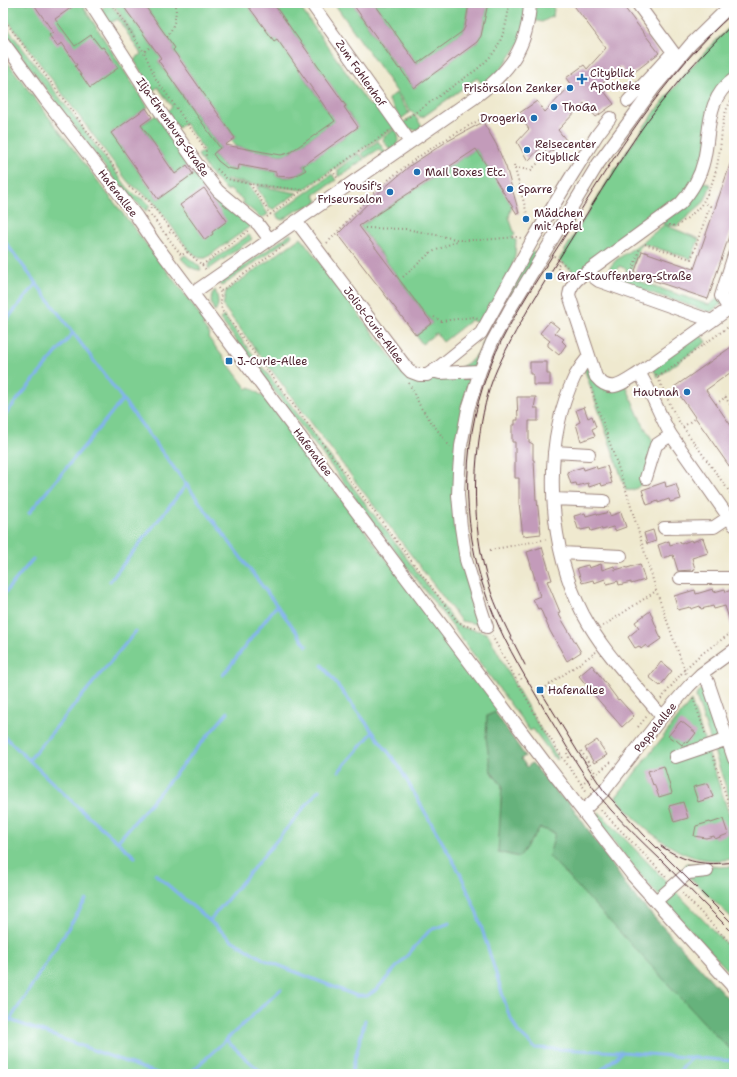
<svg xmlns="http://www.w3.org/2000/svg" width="737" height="1077" font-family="'Shantell Sans',sans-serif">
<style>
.green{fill:#7dcf91;stroke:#64775e}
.forest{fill:#66b27b;stroke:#586853}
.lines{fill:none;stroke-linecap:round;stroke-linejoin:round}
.stream{stroke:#83b3ee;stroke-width:3}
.building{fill:#c39bba}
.minor-casing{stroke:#9c847d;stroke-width:14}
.path{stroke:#9c847d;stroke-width:2;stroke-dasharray:1 3;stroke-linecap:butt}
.minor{stroke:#fff;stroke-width:12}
.tram{stroke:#4a1f2b;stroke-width:1}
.poi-dot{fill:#1f6fb2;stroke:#fff;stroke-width:1.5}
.labels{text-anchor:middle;stroke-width:4;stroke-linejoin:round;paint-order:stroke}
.street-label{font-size:11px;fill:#4a1f2b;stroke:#fff}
.poi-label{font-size:11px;fill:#4a1f2b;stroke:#fff;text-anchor:start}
</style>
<rect width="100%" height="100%" fill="#fff"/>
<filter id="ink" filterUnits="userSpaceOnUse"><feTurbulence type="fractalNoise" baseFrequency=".025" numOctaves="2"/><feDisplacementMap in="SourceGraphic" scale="8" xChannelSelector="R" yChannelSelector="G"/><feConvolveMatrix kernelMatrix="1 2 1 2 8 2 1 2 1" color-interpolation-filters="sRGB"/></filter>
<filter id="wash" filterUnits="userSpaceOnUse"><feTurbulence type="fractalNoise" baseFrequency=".012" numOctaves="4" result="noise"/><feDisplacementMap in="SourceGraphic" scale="16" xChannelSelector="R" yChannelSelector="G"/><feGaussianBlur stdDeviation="0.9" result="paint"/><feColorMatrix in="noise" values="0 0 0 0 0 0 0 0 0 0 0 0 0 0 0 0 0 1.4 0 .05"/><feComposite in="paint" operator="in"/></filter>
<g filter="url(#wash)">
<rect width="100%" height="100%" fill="#efe9cf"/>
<path class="green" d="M3,3H81L125,72L148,107L111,133L158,199L195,173L209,188V192L229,210L234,209L252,225L206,258H199L188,249L154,202L128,182L3,14Z
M106,3H110L136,39L113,3H121L161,58L158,61L220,148L213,154C220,165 225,168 237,170L239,165L276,172V176C291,178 292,178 306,170L303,166L358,127L344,107L346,106L273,3H297L370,106L380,100L398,125L303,190L250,184L227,179L226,181L249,185L268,214L261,219L253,211L243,203V200L229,189L228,191C215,181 206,168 198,155L204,150L185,123L178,128L167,111L172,107L158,87L153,91L134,60L141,54L118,19L110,23L101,9L107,5Z
M143,3H246L262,25L271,31L268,33L274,41L277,39L335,121L289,153L281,155L237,147L231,140L235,138L173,50L175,48Z
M334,3H352L398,69L400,68L414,88L477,42L481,35L488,3H530L524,37L487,89L477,78L423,117H420L411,112Z
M374,3H469L465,27L463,31L417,64Z
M538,3H550L554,9L553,16L542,22L533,20L534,12Z
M3,22L127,187L135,195L146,201L150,206L146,211L140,205L131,198L120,187L3,31Z
M734,23V79L723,88L698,179L711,185L704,202L677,226L665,225L699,239L691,259L641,243L631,273L626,272L627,269L619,266L616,272L624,275L625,274L630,276V278L709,305L721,296L724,302L710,312L627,285L612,279L609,273L610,267L616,260L641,243L664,225L660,219L608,250L575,273L559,260C595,202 630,140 674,88C692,65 713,43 734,23Z
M3,56L41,107L186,296L205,323L202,325L210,335L208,337L247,389L250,387L265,398L500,710L487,716L491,772L502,785L499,852L519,857L540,828L555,833L719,1039L734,1052V1074H3Z
M396,93L409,113L401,119L388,99Z
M156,115L189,164L175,174L141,125Z
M414,115L422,126L421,128C414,132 409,129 403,124L404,122Z
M395,129C401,137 399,144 391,150L383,141L384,137Z
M378,141L386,153L384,155L379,149L365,158L361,153Z
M476,149L512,205L509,217L515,235L512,236V238L516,240L515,256L511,271L482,325L471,320L443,342L436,333L422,344L416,335L432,323L360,226Z
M358,154L360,155L364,159L339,177L338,176V169Z
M332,174L336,180L314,195L318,201L314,204L297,210L282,220L278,218L276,214Z
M260,186L297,193L274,209L270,208L257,188Z
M290,234L292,235L291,237L222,286L219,284Z
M249,235L252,239L212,267L209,269L208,266L210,262Z
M300,238L302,239L403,373L412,379L425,380L469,374L474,378L456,473L480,624H477L461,621L223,306L226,291Z
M532,251L537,254L481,358L474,367H461L471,361L481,349L485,334Z
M185,255L199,266L201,270C192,270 187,265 181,258Z
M215,290C218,296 220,306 215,312C211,305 209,297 215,290Z
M224,316L457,625C467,630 478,629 488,634L516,687L558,759L556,760L533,729L530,731L480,663L220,319Z
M698,331L706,342L658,377L650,364Z
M589,356L601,383L625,382C633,404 642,426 656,445C652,458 647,487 632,490C631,491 627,490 626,490L583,365Z
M701,689L706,692L709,696L734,772V812L696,696L698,692Z
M691,701L731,820L734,828V859C704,863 685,857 661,840C656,836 650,833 646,829C635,819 626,808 616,797Z
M600,813L734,952V977L649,885L620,850L596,816Z
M687,863L720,867L734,866V920L682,870Z"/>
<path class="forest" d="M495,712L525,756L521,759L527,767L532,763L561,797L569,802L630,891L734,1005V1052L719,1039L549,856L555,833L540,828L519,857L498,852L502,785L491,772L486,738L487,716Z"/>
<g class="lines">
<path class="stream" d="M3,239L307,646
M3,324L37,283
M3,417L73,333
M29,513L123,399
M110,581L187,484
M3,595L33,559
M322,665L373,732L398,765L460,873L477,913L508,1012L518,1032L535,1048L622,1052L734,1061
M223,675L277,605
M3,735L79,808L135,857
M29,760L136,631
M339,771L373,732
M118,841L228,712
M155,874L233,941L265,960L357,996H367L376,990L430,930L450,923
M86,900L10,1020L159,1074
M210,920L319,790
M3,1017L10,1020
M226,1040L263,1074
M189,1074L281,989
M351,1074L365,1020
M597,1074L621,1053
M677,1074L691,1058"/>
</g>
<g id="blocks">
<path class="building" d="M33,3H78L55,19L75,46L91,35L101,48L103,47L118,68L90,88L75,66L77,65L62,43L57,46L49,35L53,32Z
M121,3H143L175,48L173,50L235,138L225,145L281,155L289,153L335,121L277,39L274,41L246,3H273L346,106L344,107L358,127L303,166L306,170L295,176L290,177L276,176V172L239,165L238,170L227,168L218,161L213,154L220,148L158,60L161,58Z
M352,3H374L417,64L463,31L465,27L469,3H488L481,36L477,42L414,88L400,68L399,69Z
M572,3H621L659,53L628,77L620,66L600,86L614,104L596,117L584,103L558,130L566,140L548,154L542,146L528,161L517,142L529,129L518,114L537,101L545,112L571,85L566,78L584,65L587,69L606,48Z
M146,108L152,117L141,125L175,174L187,165L193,174L158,199L111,133Z
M483,122L496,144L506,167L519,213L517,214L476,149L359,226L432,323L416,335L338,234L375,196L411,165L446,142Z
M733,156H734V221L708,299L634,274L642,251L694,269Z
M204,188L227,221L212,232L213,234L205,240L180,205Z
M550,321L559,328L555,333L564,339L562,341L566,345L559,355L548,346V343L550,341L540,333Z
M734,345V370L706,390L734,430V473L674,387Z
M530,362H547V374H550V385H533V374H530Z
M517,397H536L534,408H538V421H529V442L533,444V460H534L536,500H537L541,534L523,536L519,503V478H515V442H512V425H515V420H518Z
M584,407L588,418L592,416L596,427L592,429L595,436L581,441L576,424L580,422L576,410Z
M596,466L597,469L607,466L612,483L602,486L601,483L589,487L588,483L577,486L576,483L571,484L567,472L583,467L584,470Z
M665,482L666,487L676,484L681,499L670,502L669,499L658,503V501L647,505L642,490Z
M609,512L610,516L621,512L626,527L615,531L613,527L602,530L601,528L591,531L590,528L581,530V529H578L574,516L585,513L586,516L597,513L598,515Z
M653,530L656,541L647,544L644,533Z
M703,538L708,553L692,558L695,569L691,570L678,571L673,555L662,558L658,545L669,541L670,545L680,542L681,544L691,540L692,542Z
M542,547L552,580L547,581L560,612L558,613L581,652L567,661L550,631L540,608L538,609L533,599L540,596L527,552Z
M601,564L602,570L614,566L615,570L626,567L627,568L640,564L645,580L631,584V582L619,585L618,581L607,584L605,579L594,583L593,580L582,583L577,568L588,565L589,568Z
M713,589L714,592L725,589L726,592L734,589V628H732L725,606L714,609L713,606L701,609L700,606L691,609L690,607L678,610L674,596L695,590L696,594Z
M650,611L661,639L648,648L646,645L641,649L639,646L635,648L628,637L639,628L635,622Z
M661,662L672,671L660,686L649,677Z
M592,665L618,700L619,699L634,716L622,727L600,702L579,676Z
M681,721L696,733L688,743L685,741L682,745L676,740L675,741L668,736Z
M597,740L607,755L594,763L585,748Z
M664,766L672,793L659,797L654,784L653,785L648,771Z
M708,783L713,797L698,802L693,787Z
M683,802L688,818L674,822L669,806Z
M723,819L728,834L715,839L714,836L706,838L694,836L696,826L710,822L711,823Z"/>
</g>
</g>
<g filter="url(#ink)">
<use href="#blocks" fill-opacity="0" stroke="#9c847d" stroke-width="1"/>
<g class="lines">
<g class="minor-casing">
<path id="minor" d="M90,3L157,107L197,164L218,191L258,224L270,240
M311,3L410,142
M3,42L45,99L137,217L154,242L543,760L633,876L734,988
M734,79C705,99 711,130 704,160C700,178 692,191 680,204L580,277C574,282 570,287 569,295L596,377C611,395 623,383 639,373L734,305
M628,101L673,52L637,3
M296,221L406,367L411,372L419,375H427L439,367L481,333L532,241L569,180L597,135L610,118
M588,271L592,276L599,281L712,321
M193,293L474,98C509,72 528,48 530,3
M729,309L721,296L734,255
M589,356C584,362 579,369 575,376C541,445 548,546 583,614C604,654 635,683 662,717
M433,371L440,373L480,371
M639,373C652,392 659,415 671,435L734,525
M554,452L589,454
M646,478L656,445L671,435
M553,499L604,501
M664,528L714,527L729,517
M561,553L621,556
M680,578H734
M487,627L476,593L466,560L461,527L458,495L459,471L461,446L468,409L480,371L492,342L510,309L598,164L653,89L691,44L733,3
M701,674L708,682L734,759
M675,757L728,739L734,735
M583,811L604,791L662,717L689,686L701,674L734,650
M656,901L688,873L707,871"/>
</g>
<path class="path" d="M111,3L144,52L156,79L206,150V158
M3,18L119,174
M167,37C175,25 176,17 176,3
M145,51L152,46
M406,119L476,70C483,64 491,57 496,49C504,35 508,19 509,3
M514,165L527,214L529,225
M515,168L531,170L542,159
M217,169L227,179L250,184L303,190
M332,170L338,179
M250,184L271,215
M129,187L149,201L188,252L202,265L207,271
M148,212L153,205
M151,215L181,255L188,252
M267,217L303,190L389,131
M669,225L677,226C686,219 700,209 704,200C712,186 717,170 719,154C723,136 720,112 734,98
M365,228L407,229L460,240H482L516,237L521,238
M166,235L172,231
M327,243C344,226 358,207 376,191C408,161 445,139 483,118
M645,244L691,259L710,206L704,202
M554,256L571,270
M202,265L249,230
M558,269L559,260
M403,277L430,253L459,240
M629,281L640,247
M218,288C223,295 219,304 223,312L457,621L465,626L476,627
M221,291L284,245
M434,317L441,321L473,317L478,319
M656,374L676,417L683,427L734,498
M658,377L734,323
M409,383L421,408L450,447
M591,388L626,490L656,590L686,674
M725,397L734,410
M716,404L734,391
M683,427L695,418
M490,550L548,539
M603,626L656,591
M492,636L539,721L564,760L587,792
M519,675L522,680
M546,687L596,652
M693,698L706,735
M661,699L685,669L700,655L734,631
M638,727L647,716
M581,751L596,774
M567,753L569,758
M713,756L734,820
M581,784L596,774L611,762
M601,810L666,877
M682,893L734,947"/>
<use href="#minor" class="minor"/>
<path class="tram" d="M734,12C664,75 615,155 566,234C553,254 541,274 528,294C513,319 498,344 488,372C459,449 461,537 493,613C507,648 528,681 547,714C567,746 585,781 611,810C627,827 644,844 661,860C685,885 710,910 734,934
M525,665C513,641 500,617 491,592C475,543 472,491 479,440C482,416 487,391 497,369C520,318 552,271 581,223C610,177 638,129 674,87C692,65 713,43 734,23
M540,690L578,752L604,791L644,835L734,925
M661,846C686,863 704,866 734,862"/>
</g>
</g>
<g class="poi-dot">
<path d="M580 73h4v4h4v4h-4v4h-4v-4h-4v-4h4z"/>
<circle cx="570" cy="88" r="4"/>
<circle cx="554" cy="107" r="4"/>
<circle cx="534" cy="118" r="4"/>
<circle cx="527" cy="150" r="4"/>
<circle cx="417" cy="172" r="4"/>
<circle cx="510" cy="189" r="4"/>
<circle cx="390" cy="192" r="4"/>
<circle cx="526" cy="219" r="4"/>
<rect x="545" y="272" width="8" height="8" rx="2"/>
<rect x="225" y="357" width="8" height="8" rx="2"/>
<circle cx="687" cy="392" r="4"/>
<rect x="536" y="686" width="8" height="8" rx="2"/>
</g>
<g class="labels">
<g class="street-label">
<text transform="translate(361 73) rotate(55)" y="4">Zum Fohlenhof</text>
<text transform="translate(173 127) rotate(55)" y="4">Ilja-Ehrenburg-Straße</text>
<text transform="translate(118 193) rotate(52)" y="4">Hafenallee</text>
<text transform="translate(374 325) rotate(53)" y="4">Joliot-Curie-Allee</text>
<text transform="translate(313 452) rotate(53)" y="4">Hafenallee</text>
<text transform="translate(655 727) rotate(-51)" y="4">Pappelallee</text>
</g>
<g class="poi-label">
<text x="590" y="77">Cityblick<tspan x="590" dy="13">Apotheke</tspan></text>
<text x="562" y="92" text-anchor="end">Frisörsalon Zenker</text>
<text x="562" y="111">ThoGa</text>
<text x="526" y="122" text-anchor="end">Drogeria</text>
<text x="535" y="148">Reisecenter<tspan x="535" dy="13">Cityblick</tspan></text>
<text x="425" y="176">Mail Boxes Etc.</text>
<text x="382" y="190" text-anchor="end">Yousif's<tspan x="382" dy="13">Friseursalon</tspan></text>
<text x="518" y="193">Sparre</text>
<text x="534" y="217">Mädchen<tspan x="534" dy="13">mit Apfel</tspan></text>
<text x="557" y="280">Graf-Stauffenberg-Straße</text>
<text x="237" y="365">J.-Curie-Allee</text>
<text x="679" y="396" text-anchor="end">Hautnah</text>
<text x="548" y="694">Hafenallee</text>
</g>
</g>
<rect width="737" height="1077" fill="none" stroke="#fff" stroke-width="16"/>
</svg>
